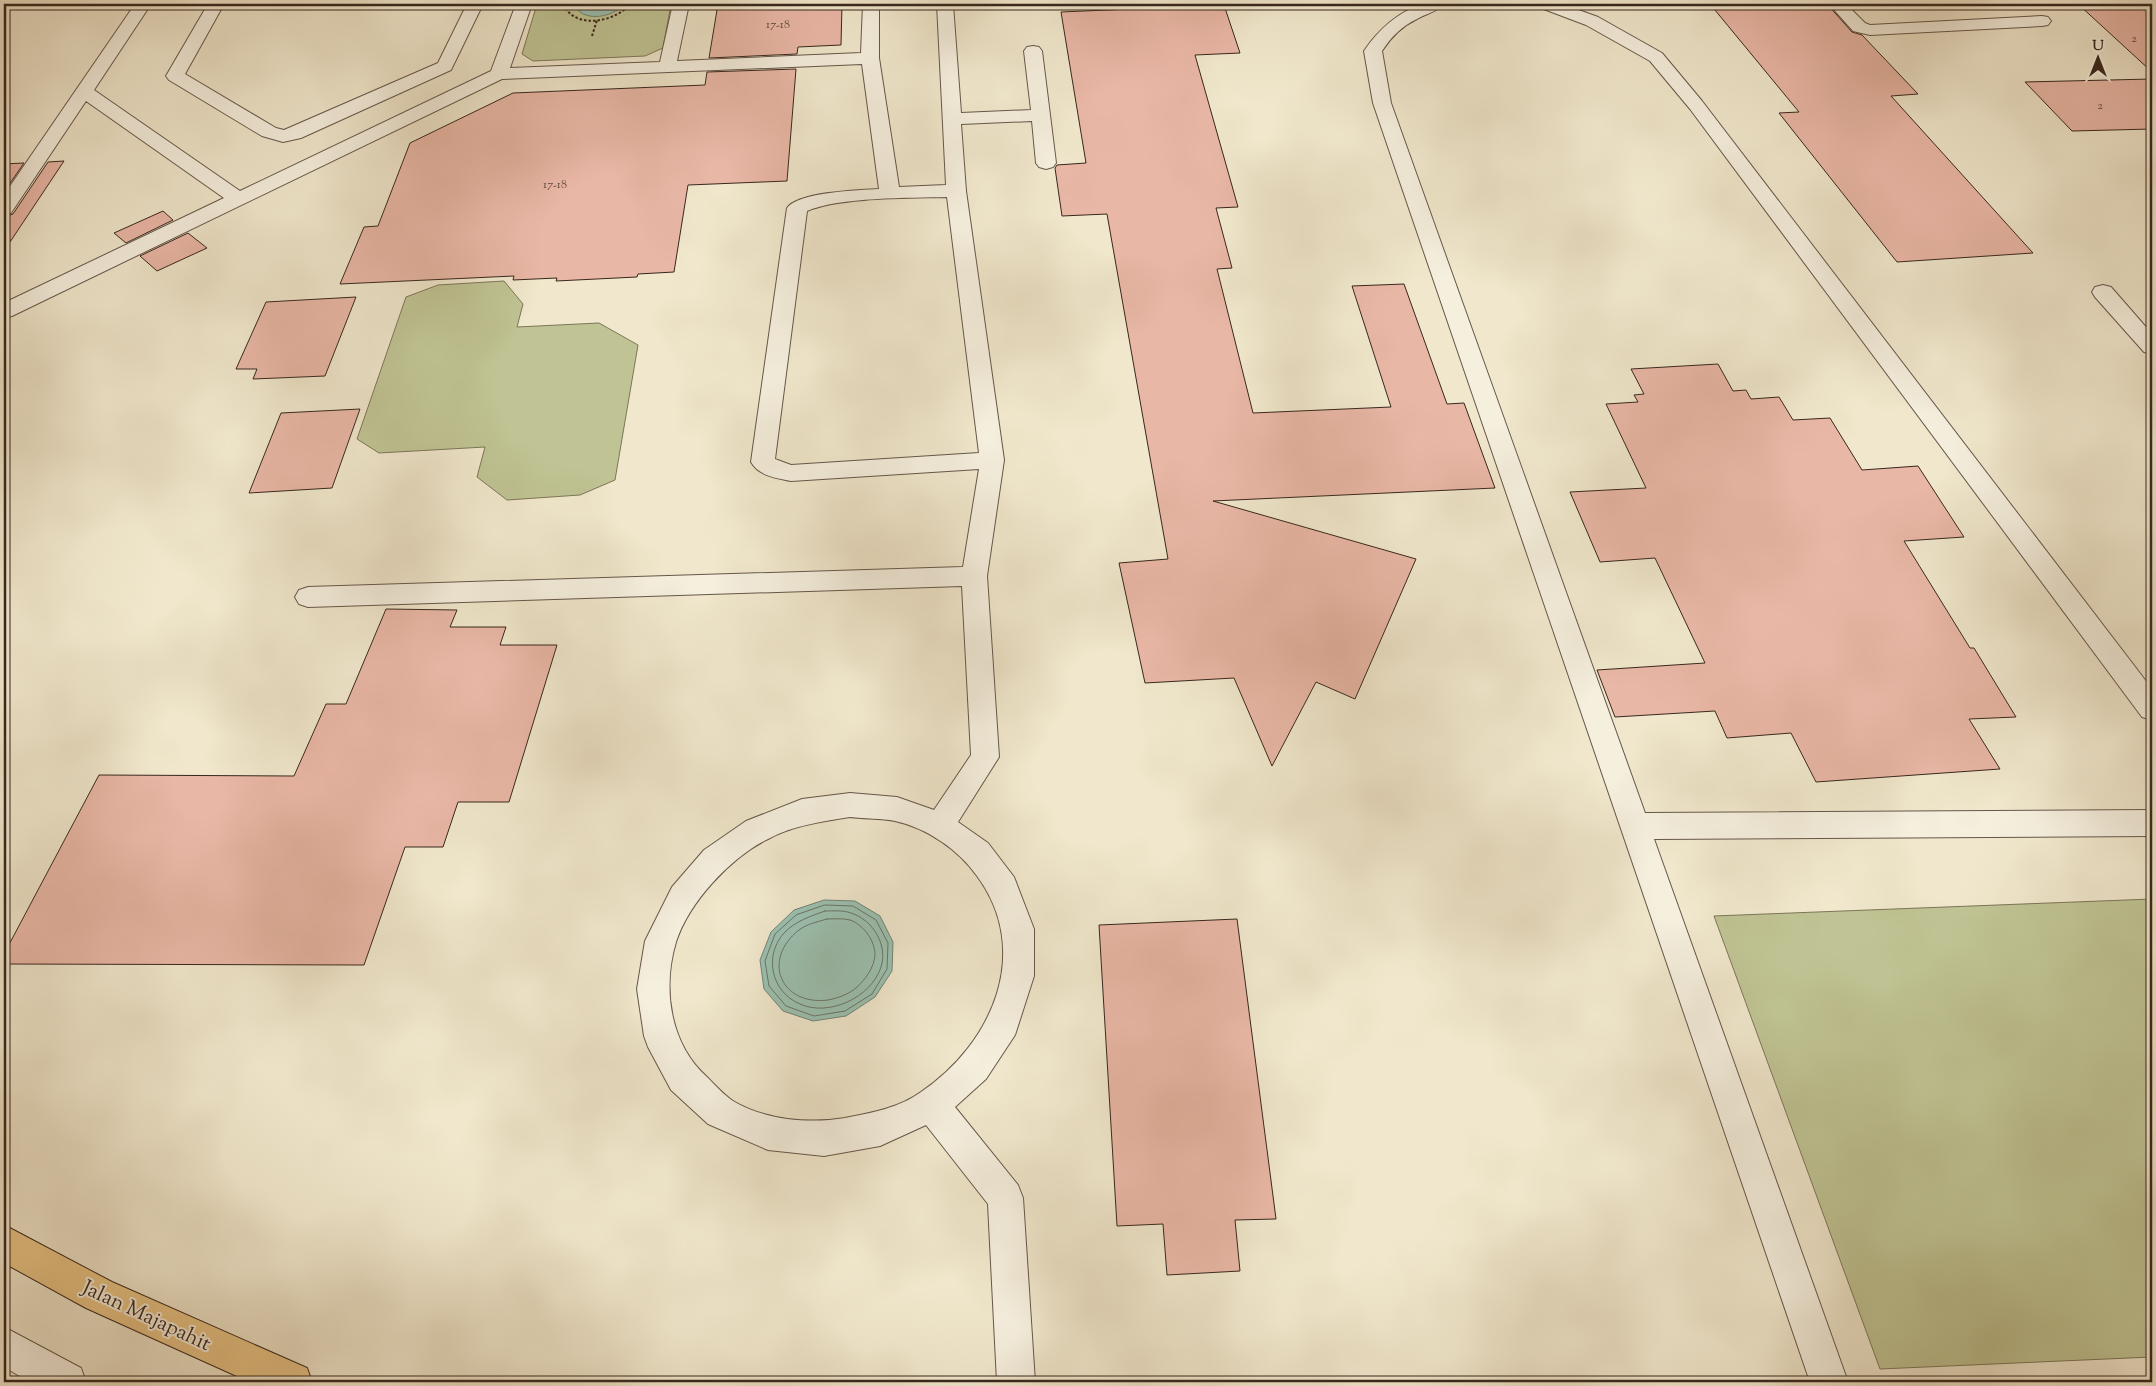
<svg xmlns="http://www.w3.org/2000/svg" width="2156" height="1386" font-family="'Sorts Mill Goudy',serif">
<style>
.green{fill:#c0c494;stroke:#7c7658}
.water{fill:#9bc1b1;stroke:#738376}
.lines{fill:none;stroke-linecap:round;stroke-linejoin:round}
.shore{stroke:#6a7467;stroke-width:1}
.building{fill:#e9b7a6;stroke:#38271d}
.minor-casing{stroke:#665749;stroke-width:2}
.major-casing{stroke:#38271d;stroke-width:2}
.path{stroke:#38271d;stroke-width:2;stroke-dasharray:2.5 2;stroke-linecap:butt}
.minor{fill:#f5efde;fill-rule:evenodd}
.major{fill:#e8c486;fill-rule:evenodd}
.labels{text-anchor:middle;stroke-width:4;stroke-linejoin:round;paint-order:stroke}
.far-number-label{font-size:12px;fill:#644b3f}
.near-street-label{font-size:21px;fill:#38271d;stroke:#f5efde}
</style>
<rect width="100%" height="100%" fill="#f0e7cc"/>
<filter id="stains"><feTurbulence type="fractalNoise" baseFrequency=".004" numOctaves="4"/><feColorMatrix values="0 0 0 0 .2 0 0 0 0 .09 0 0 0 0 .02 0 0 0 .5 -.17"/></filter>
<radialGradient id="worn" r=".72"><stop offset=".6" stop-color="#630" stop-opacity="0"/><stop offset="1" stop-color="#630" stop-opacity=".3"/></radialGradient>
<path class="green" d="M537,4H671L663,48L645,56L533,61L522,54Z
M504,281L523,304L517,327L599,323L638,345L615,480L580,495L507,500L477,477L485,447L379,453L357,439L406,297L438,285Z
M2152,899V1357L1880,1369L1714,916Z"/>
<path class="water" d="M578,4H593V7L620,8C609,17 587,21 577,9Z
M824,900L855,901L880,916L893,942L892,971L875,997L846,1016L813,1021L783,1011L764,989L760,960L771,932L794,910Z"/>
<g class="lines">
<path class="shore" d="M825,905L853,906L876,920L888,943L887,969L872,994L845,1011L814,1016L786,1006L769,986L765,961L775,934L796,915Z
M825,911C834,911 843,910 851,913C873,920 888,945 881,967C871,998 828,1017 800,1004C771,992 763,955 785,932C796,921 811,916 825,911Z
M827,919C834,919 843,918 850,920C864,925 875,941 875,955C874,968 865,980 856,988C849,994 838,998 828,1000C781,1006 761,960 799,930C807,924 817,922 827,919Z"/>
</g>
<path class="building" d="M718,4H842L841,45L798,47L797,54L709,58Z
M1710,4H1827L1852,32L1862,35L1918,94L1891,96L2033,253L1897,262L1779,113L1799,112Z
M2078,4H2152V72Z
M1224,5L1240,53L1195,55L1238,207L1216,208L1232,268L1217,269L1253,413L1391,407L1352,286L1404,284L1447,404L1464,403L1495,488L1213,501L1416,559L1355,699L1316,682L1272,766L1234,678L1145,683L1119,563L1168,559L1107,214L1062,216L1055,168L1057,165L1086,163L1061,12Z
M796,69L787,181L688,185L674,272L638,274L637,277L556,281L557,278L513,280L514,276L340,284L364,227L378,226L410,143L513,93L705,85L707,72Z
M2152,79V129L2072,131L2025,82Z
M64,161L4,251V217L13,214L48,162Z
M24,163L4,192V164Z
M163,211L173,220L126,243L114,233Z
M188,233L207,248L157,271L140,256Z
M356,297L325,376L253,379L257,369H236L266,302Z
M1718,364L1733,391L1746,390L1751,399L1779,397L1793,420L1830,418L1862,470L1918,466L1964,537L1904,541L1970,648H1974L2016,717L1969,719L2000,769L1816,782L1791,733L1727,738L1715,711L1615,717L1597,670L1705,663L1655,558L1600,562L1570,492L1646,488L1606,404L1638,402L1634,395L1644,394L1631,369Z
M360,409L332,488L249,493L281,413Z
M386,609L457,610L450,627H506L500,645H557L509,802H458L443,847H405L364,965L4,964V954L99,775L294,776L326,704H346Z
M1237,919L1276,1219L1235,1220L1240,1271L1167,1275L1163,1224L1117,1226L1099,925Z"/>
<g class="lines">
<g class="minor-casing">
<path id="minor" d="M135,4H151L94,90L240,191L491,71L516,4H532L510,68L660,62L673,4H689L677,61L861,53L863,4H879V58L899,187L946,185L937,4H953L961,113L1031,110L1024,51L1027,47L1033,46L1039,47L1042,51L1056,163L1053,167L1046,169L1039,167L1036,163L1032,121L961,124L966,191L1004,460L987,576L999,757L958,822L988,843L1014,877L1034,929V976L1015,1035L986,1079L955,1107L1018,1185L1023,1198L1035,1382H997L988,1204L926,1125L880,1146L824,1156L768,1150L708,1124L671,1090L648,1047L644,1036L637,989L645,941L672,887L704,850L746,821L802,799L850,793L897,797L934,810L971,755L962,586L308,607L299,604L295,597L299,590L308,587L963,567L979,469L791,481C776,478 759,476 751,462L787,208C798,192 859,190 879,189L862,64L502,79L12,316L4,318V303L224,198L86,101L11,213L4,215V195ZM947,197L979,453L791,465L775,459L807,211C839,197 910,198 947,197ZM850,817C865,819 881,818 895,821C927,828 959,850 977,876C1033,952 992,1044 921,1092C899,1108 871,1113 845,1118C809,1124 765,1120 733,1101C724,1095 715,1085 707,1077C670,1044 662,989 676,942C689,902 731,857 768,839C794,825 821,822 850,817Z
M208,4H224L185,74L276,128L284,130L438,63L467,4H483L451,70L301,138L283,142L262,136L169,80L166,76Z
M1421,4H1444C1439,11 1425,14 1417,19C1402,26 1391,37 1382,51L1391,103L1645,813L2152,810V836L1654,839L1848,1382H1810L1373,103L1364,51C1379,29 1396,14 1421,4Z
M1539,4H1562L1598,17L1662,53L1702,101L2152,689V720L2142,717L1690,109L1650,61L1586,25L1541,8Z
M1829,4H1846L1865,23L1870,25L2042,16L2048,17L2051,21L2048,25L2042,26L1870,35L1853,31Z
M2103,285L2111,287L2152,334V354L2144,352L2095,297L2092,292L2095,287Z
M4,1327L81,1368L86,1382H30L4,1367Z"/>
</g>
<g class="major-casing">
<path id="major" d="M4,1225L112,1282L307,1368L312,1382H250L86,1308L4,1263Z"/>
</g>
<path class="path" d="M568,4L566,9C580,29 616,21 630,4
M605,4H612
M592,36L597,20"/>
<use href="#minor" class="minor"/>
<use href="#major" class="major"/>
</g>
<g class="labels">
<g class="far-number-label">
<text x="778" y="28">17-18</text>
<text x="2134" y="42">2</text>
<text x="2100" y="109">2</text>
<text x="555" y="188">17-18</text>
</g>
<g class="near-street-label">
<text transform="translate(147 1315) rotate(25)" y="7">Jalan Majapahit</text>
</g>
</g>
<rect width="2156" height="1386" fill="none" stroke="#f0e7cc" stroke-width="20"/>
<rect x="5" y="5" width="2146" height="1376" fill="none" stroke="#38271d" stroke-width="2.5"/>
<rect x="10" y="10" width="2136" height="1366" fill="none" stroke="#38271d"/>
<g transform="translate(2098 58)" stroke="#f5efde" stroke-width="4" paint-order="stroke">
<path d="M0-4L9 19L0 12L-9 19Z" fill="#38271d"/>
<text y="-8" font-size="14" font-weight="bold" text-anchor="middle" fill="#38271d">U</text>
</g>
<rect width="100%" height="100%" filter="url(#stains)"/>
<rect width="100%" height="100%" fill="url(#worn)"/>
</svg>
